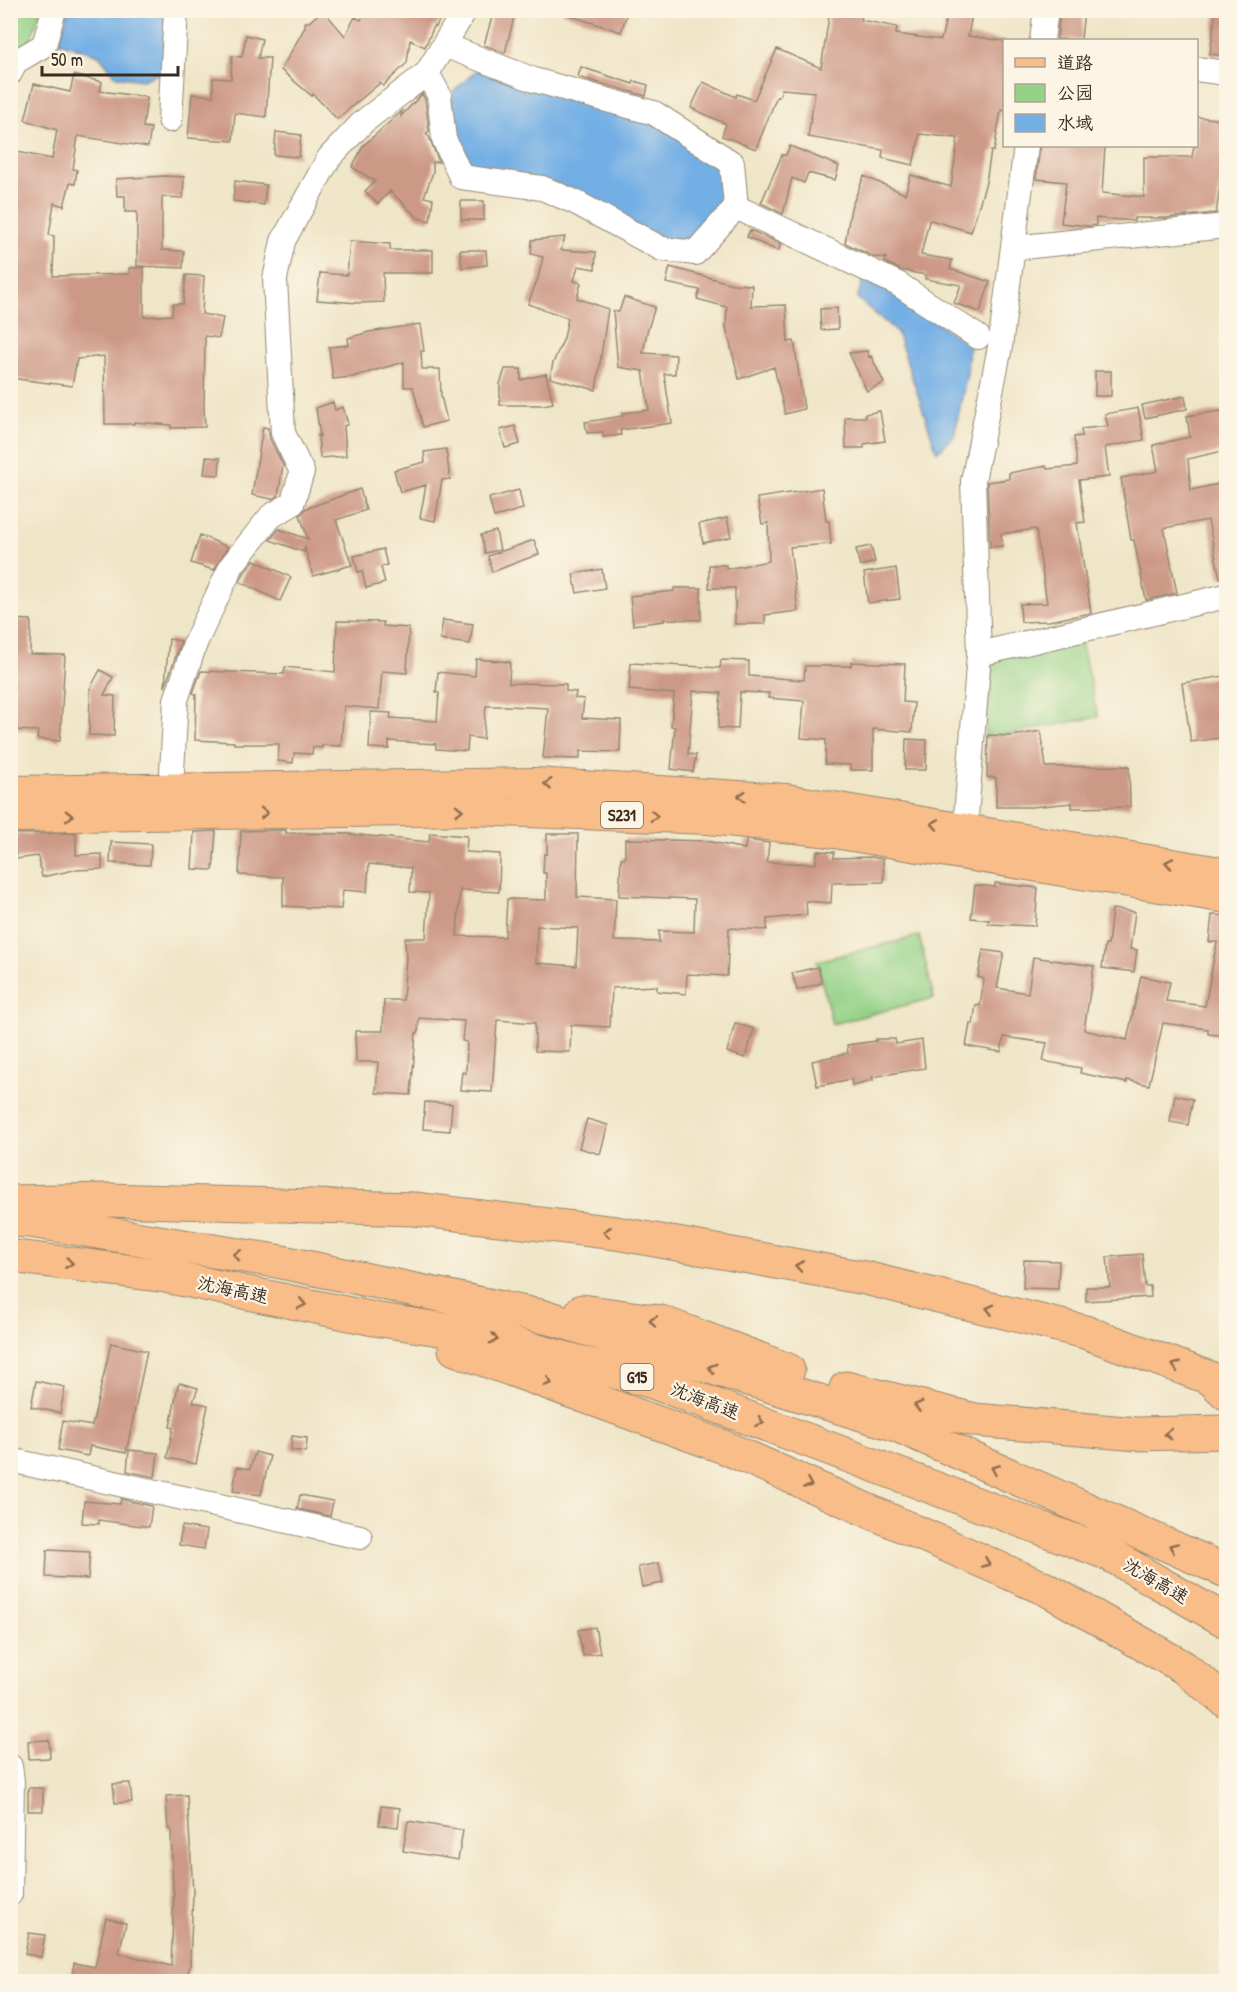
<svg xmlns="http://www.w3.org/2000/svg" width="1237" height="1992" font-family="'Patrick Hand','LXGW WenKai TC',sans-serif">
<style>
.green{fill:#94d287;stroke:#687e52;stroke-width:1.5}
.water{fill:#73afe5;stroke:#576c82;stroke-width:1.5}
.building{fill:#cd9987;fill-rule:evenodd}
.lines{fill:none;stroke-linecap:round;stroke-linejoin:round}
.minor-casing{stroke:#958872;stroke-width:26}
.major-casing{stroke:#958872;stroke-width:32}
.highway-casing{stroke:#958872;stroke-width:35}
.minor{stroke:#fff;stroke-width:24}
.major{stroke:#f8bd88;stroke-width:30}
.highway{stroke:#f8bd88;stroke-width:33}
.oneway{stroke:#906c4e}
.labels{text-anchor:middle;stroke-width:4.5;stroke-linejoin:round;paint-order:stroke}
.shield{fill:#fcf5e5;stroke:#75675a;stroke-width:1.5}
.shield-label{font-size:16px;font-weight:bold;fill:#3b2a1e}
.street-label{font-size:18px;fill:#3b2a1e;stroke:#fcf5e5}
</style>
<rect width="100%" height="100%" fill="#fcf5e5"/>
<filter id="ink" filterUnits="userSpaceOnUse"><feTurbulence type="fractalNoise" baseFrequency=".0167" numOctaves="2"/><feDisplacementMap in="SourceGraphic" scale="12" xChannelSelector="R" yChannelSelector="G"/><feConvolveMatrix kernelMatrix="1 2 1 2 8 2 1 2 1" color-interpolation-filters="sRGB"/></filter>
<filter id="wash" filterUnits="userSpaceOnUse"><feTurbulence type="fractalNoise" baseFrequency=".008" numOctaves="4" result="noise"/><feDisplacementMap in="SourceGraphic" scale="24" xChannelSelector="R" yChannelSelector="G"/><feGaussianBlur stdDeviation="1.35" result="paint"/><feColorMatrix in="noise" values="0 0 0 0 0 0 0 0 0 0 0 0 0 0 0 0 0 1.4 0 .05"/><feComposite in="paint" operator="in"/></filter>
<g filter="url(#wash)">
<rect width="100%" height="100%" fill="#efe5c7"/>
<path class="green" d="M10,11H41L29,43L16,47H11Z
M1080,638L1098,717L985,738L991,667L1002,654Z
M919,936L934,998L832,1024L817,961Z"/>
<path class="water" d="M68,11H170L163,72L142,80L116,76L99,55L59,42Z
M480,67L662,126L722,167L721,199L700,231L674,246L472,168C450,137 452,129 452,93Z
M864,278L884,286L969,345L967,373L954,436L937,452L897,332L857,298Z"/>
<g id="blocks">
<path class="building" d="M323,10L345,36L355,17L361,20L365,10H398L408,14L404,10H444L436,27L434,26L425,47L410,40L407,63L383,86L380,83L337,119L313,94L312,96L281,70L305,27V22H309Z
M494,10H516L505,53L484,45Z
M562,10H628L621,32L562,13Z
M830,10L862,15L861,20L897,27L896,34L941,40L948,10H973L968,36L1005,41V111L1001,110L994,151H991L986,182L971,232L931,220L929,221L921,255L952,260L950,269L990,282L980,312L954,303L961,285L925,279L926,275L901,270L885,262L886,258L874,257L845,243L851,208L864,176L905,194L911,175L951,187L958,138L920,134L913,165L882,158L883,150L808,137L815,92L782,89L779,97L777,96L756,149L722,136L726,124L691,108L703,82L736,97L737,94L754,100L777,49L821,68Z
M1060,10H1084L1081,40L1057,39Z
M1216,10H1227V56L1210,54Z
M246,35L262,39L258,58H270L266,117L235,113L233,141L188,138L192,94L213,96V78L231,79L232,56L242,57Z
M581,67L633,84L634,81L648,85L646,96L578,77Z
M74,75L102,82L100,91L147,97L143,127L151,128L148,147L78,136L73,169L77,170L75,184L70,183L64,206L54,203L49,235L54,236L53,276L129,274V268H144V317L172,315L173,304H183L186,275L204,276L202,314L223,318L219,338L205,336L204,408L205,427L171,428V425L134,422V424H105L104,356L77,359L72,386L10,378V345L18,284L10,285V161L13,151L52,159L57,130L25,120L34,84L70,92Z
M422,94L425,99L429,131L426,134L429,137L439,162H433V172L424,197L433,199L430,221L418,218L390,191L378,204L365,191L375,181L352,167L364,145L402,111L401,116Z
M1197,117L1226,120L1222,159L1224,160L1216,213L1165,218H1134V221L1096,218V225L1088,226L1061,223L1066,182L1036,179L1040,146H1105L1102,193L1144,197V157H1192L1194,146H1197Z
M276,132L301,135L299,157L274,155Z
M790,146L839,166L835,180L808,173L804,183L792,178L783,214L761,203L782,155H786Z
M165,176L184,177L183,198L162,197V250L184,251L183,268L137,266V212H125V196H117L116,179Z
M235,181L266,185L264,205L233,201Z
M461,201H484V220H461Z
M750,230L781,244L778,251L747,237Z
M565,237L561,250L596,252L595,269L578,266L574,281L581,283L577,298L608,309L596,390L550,378L553,363L564,338L568,318L528,304L538,278L543,257L531,254L532,240Z
M350,241L390,244V250H433V273H383L384,302L359,303L317,300L320,273L347,275Z
M460,250H486L487,265L462,268Z
M670,267L733,284L752,285L751,306L786,305L788,342L794,341L804,409L785,414L774,367L739,379L726,327L727,307L697,299L700,290L666,283Z
M624,297L655,307L647,332L643,353L676,355L675,374H664L672,423L620,430L621,435L603,437V432L587,433L585,422L623,416L622,413L649,410L643,371L618,367L613,311L619,312Z
M837,308L838,329L821,330L820,309Z
M420,324L424,351H421L422,369H440L441,396L447,421L423,427L413,387H404V362L352,377L333,379L329,347L349,345L348,338L369,332Z
M867,351L869,357L871,356L884,383L867,391L849,353Z
M505,369H521V380L546,374L553,403L543,405H500V384Z
M1095,371H1111V396H1095Z
M1185,396L1187,409L1145,418L1142,405Z
M333,402L335,410L343,407L348,424L344,426L346,456L320,458L318,435L320,436L316,408Z
M1138,408L1144,440L1105,447L1109,477L1079,480L1085,522L1077,523L1091,613L1049,621L1021,622L1020,604L1047,603L1036,529L1001,534L1003,546L990,547L987,482L1009,479V473L1046,466L1047,469L1077,466L1074,437L1082,436L1081,429L1108,426L1105,414Z
M1227,410V450L1188,459L1191,490L1227,482V577L1220,578L1208,520L1164,528L1177,593L1146,600L1134,540H1131L1121,478L1158,471L1153,445L1190,437L1187,416Z
M880,411L885,441L864,444V448H846L845,417H865V414Z
M515,426L520,444L505,448L500,430Z
M263,427L268,428L270,439L283,465L278,496L272,499L252,495Z
M446,449L450,479L442,480L435,521L420,518L426,485L400,492L394,470L425,462L424,452Z
M206,457L220,458L219,475L204,474Z
M822,488L826,521H829L831,544L790,547L798,611L765,615V624H735V588H709V565H726V569L769,561L768,523L762,524L757,498Z
M360,489L366,510L336,520L352,565L313,576L305,548L304,552L270,540L279,529L308,539L300,515L305,509Z
M519,490L523,509L494,517L489,498Z
M727,518L731,537L703,543L699,524Z
M496,531L500,550L485,553L481,535Z
M200,535L228,547L214,570L191,563Z
M534,540L539,554L492,572L488,556Z
M871,546L875,562L860,566L856,549Z
M383,549L387,565L381,567L385,583L366,588L362,571L358,572L354,556Z
M254,560L291,577L280,601L240,582L244,573Z
M896,568L900,599L868,603L864,573Z
M602,569L605,588L577,593L573,574Z
M674,588H701V620L664,619V621L633,625L630,596L674,591Z
M10,619L31,620L30,654L65,655L60,741L37,739L38,731L11,730L14,683H10Z
M443,620L473,624L470,644L440,640Z
M337,621L383,622V626L409,628L407,673L382,671L379,709L344,706L341,746L322,745V748L313,747L312,754L294,753L293,763L278,761L279,744H234V742L195,740L196,694L193,693L201,671L284,674L285,667L335,672Z
M169,639L181,641L165,687L166,672Z
M476,659L510,662L509,683L566,684V691L576,692L575,698L584,699L582,718L621,720L620,752L580,751V759L543,758L548,708L507,706H486L483,739L468,737L467,751L436,749V744L389,741V749L369,748L371,712L391,713L390,718L437,721L439,693L436,692L438,672L475,676Z
M721,660L749,661V676L804,680L805,666H851V662L905,664L903,702L914,703L912,732L873,729V770H850V765L825,764L826,740L801,738L804,701L768,698L769,693L740,692L738,729L718,728L721,693L693,691L688,754L696,755L693,772L671,769L675,727L671,726L674,694L629,690L631,663L720,668Z
M100,670L113,677L104,695L115,696L114,736L89,735L90,689Z
M1224,676L1227,690V737L1191,742L1182,683Z
M1041,731L1046,767L1129,766L1130,807L1072,808V803L1031,807H996V778L987,777L988,735L1012,736Z
M906,739L927,740L926,770H905Z
M286,830V833L349,834L429,842L430,833L467,836L466,852L500,854L499,892L460,890L457,936L505,937L507,899L546,900V873H543L544,854H547V834H578L577,897L616,899L614,941L659,942V931L694,932L695,899L619,896L621,858H625V839L707,841L745,849L746,840L769,843L767,862L816,864L817,851L834,852V858L872,857L883,859L884,882L832,883L831,903L806,901L807,915L767,919V930L729,928L727,976L687,974L686,994L657,991V986L612,988L610,1027L571,1025L570,1052L535,1051V1023L497,1020L492,1092L460,1090L462,1072L466,1073L467,1042L462,1041L464,1021L419,1018L418,1033H416L411,1095L376,1093L378,1062H356L355,1031H383L384,1000H403L406,957L405,938H426L429,893L410,892L411,868L369,864L367,892L343,890L341,909L283,906V877L239,875L241,831ZM537,926L578,928L576,966L536,963Z
M216,831L213,870L192,869L194,832Z
M76,833V855L102,854V869L74,870L42,877L38,856L16,859L14,834Z
M111,842L151,844L150,865L110,863Z
M995,883L1038,888L1035,926L988,924L989,920L971,918L975,885L995,887Z
M1112,909L1135,912L1130,949L1137,950L1134,972L1102,968L1105,945H1108Z
M1212,915L1227,916V1036L1208,1034V1029L1163,1023L1149,1085L1127,1080V1083L1080,1073L1081,1068L1043,1061L1047,1043L1004,1037L1001,1052L966,1046L970,1024H973L976,1005L980,1006L984,979L978,977L983,950L1004,953L997,988L1028,993L1033,957L1094,966L1084,1030L1127,1040L1141,976L1170,982L1166,1001L1205,1006L1217,942H1209Z
M818,967L822,983L797,990L792,973Z
M735,1023L754,1029L745,1058L727,1052Z
M876,1039H895L896,1044L922,1040L925,1068L872,1077L873,1080L852,1085L851,1079L817,1086L812,1061L848,1053L847,1045L876,1041Z
M1175,1095L1193,1099L1188,1125L1170,1122Z
M425,1102L452,1104L450,1131L423,1129Z
M587,1119L608,1125L600,1154L579,1148Z
M1142,1254L1145,1286H1150L1151,1297L1086,1301V1287H1110L1107,1257Z
M1024,1260L1059,1261L1058,1289L1023,1288Z
M111,1343L147,1351L126,1453L90,1446L88,1456L58,1450L63,1421L92,1426Z
M36,1381L65,1387L60,1413L31,1407Z
M180,1383L198,1388L193,1402L208,1405L196,1464L167,1458L173,1428L170,1427L178,1385Z
M292,1436L307,1438L306,1452L291,1450Z
M129,1450L158,1453L155,1477L127,1471Z
M255,1452L270,1456L261,1495L233,1491L237,1467L250,1469Z
M300,1495L333,1501L330,1516L297,1509Z
M121,1499L152,1506L149,1527L99,1520V1524L82,1523L84,1501L120,1504Z
M182,1526L207,1530L204,1549L179,1545Z
M47,1550L90,1552L88,1579L46,1577Z
M659,1563L663,1583L642,1587L638,1567Z
M595,1627L600,1653L583,1656L578,1630Z
M49,1740L50,1758L29,1759L28,1741Z
M130,1783L132,1802L115,1803L113,1784Z
M28,1788H43V1811H28Z
M187,1795L193,1892L190,1964L186,1982H71L74,1963L95,1967L106,1918L126,1923L119,1953L171,1966L174,1890H173L171,1829H168L166,1796Z
M381,1806L400,1808L398,1827L379,1825Z
M408,1821L463,1830L458,1860L403,1851Z
M29,1933L45,1935L41,1957L25,1954Z"/>
</g>
</g>
<g filter="url(#ink)">
<use href="#blocks" fill-opacity="0" stroke="#958872" stroke-width="1.5"/>
<g class="lines">
<g class="minor-casing">
<path id="minor" d="M1042,40L1046,10
M444,45L534,80L654,113L732,163L736,207L898,284L978,337
M1196,69L1226,73
M10,73L15,62L44,45L54,10
M427,73L439,95L444,139L461,177L542,188L575,202L662,249L695,253L736,207
M170,120L176,10
M1013,248L1226,226
M979,654L1226,596
M171,789L176,700L196,641L232,565L271,516L292,504L302,472L283,433L275,279L283,241L329,158L363,122L427,73L465,10
M965,829L979,654L973,481L1000,347L1026,146
M10,1460L360,1537
M10,1766L12,1781L10,1894"/>
</g>
<g class="major-casing">
<path id="major" d="M10,791L535,783L786,799L1226,873
M10,817L474,810L708,819L822,831L1226,898"/>
</g>
<g class="highway-casing">
<path id="highway" d="M10,1202L107,1200L414,1209L616,1233L865,1278L1085,1332L1210,1378L1226,1393
M10,1220L30,1221L282,1262L554,1319L894,1424L1226,1571
M10,1256L166,1276L374,1319L478,1335L653,1382L1107,1553L1226,1621
M582,1311L661,1322L788,1370
M455,1349L724,1447L1048,1590L1183,1667L1226,1701
M846,1388L975,1420L1137,1434L1226,1432"/>
</g>
<use href="#minor" class="minor"/>
<use href="#major" class="major"/>
<use href="#highway" class="highway"/>
</g>
<defs><path id="oneway-chevron" d="M-2-3.5L2.5 0L-2 3.5" fill="none" stroke-width="1.6" stroke-linecap="round" stroke-linejoin="round" transform="scale(1.5)"/></defs>
<g class="oneway">
<use href="#oneway-chevron" transform="translate(548 784) rotate(-176)"/>
<use href="#oneway-chevron" transform="translate(742 796) rotate(-176)"/>
<use href="#oneway-chevron" transform="translate(459 810) rotate(-1)"/>
<use href="#oneway-chevron" transform="translate(264 813) rotate(-1)"/>
<use href="#oneway-chevron" transform="translate(69 816) rotate(-1)"/>
<use href="#oneway-chevron" transform="translate(654 816) rotate(3)"/>
<use href="#oneway-chevron" transform="translate(935 824) rotate(-170)"/>
<use href="#oneway-chevron" transform="translate(1169 863) rotate(-171)"/>
<use href="#oneway-chevron" transform="translate(607 1232) rotate(-173)"/>
<use href="#oneway-chevron" transform="translate(237 1255) rotate(-171)"/>
<use href="#oneway-chevron" transform="translate(69 1263) rotate(7)"/>
<use href="#oneway-chevron" transform="translate(799 1266) rotate(-170)"/>
<use href="#oneway-chevron" transform="translate(302 1304) rotate(12)"/>
<use href="#oneway-chevron" transform="translate(990 1309) rotate(-166)"/>
<use href="#oneway-chevron" transform="translate(653 1321) rotate(-170)"/>
<use href="#oneway-chevron" transform="translate(494 1339) rotate(15)"/>
<use href="#oneway-chevron" transform="translate(1176 1366) rotate(-160)"/>
<use href="#oneway-chevron" transform="translate(712 1368) rotate(-163)"/>
<use href="#oneway-chevron" transform="translate(548 1382) rotate(20)"/>
<use href="#oneway-chevron" transform="translate(918 1406) rotate(-166)"/>
<use href="#oneway-chevron" transform="translate(760 1422) rotate(21)"/>
<use href="#oneway-chevron" transform="translate(1168 1434) rotate(179)"/>
<use href="#oneway-chevron" transform="translate(995 1469) rotate(-156)"/>
<use href="#oneway-chevron" transform="translate(808 1484) rotate(24)"/>
<use href="#oneway-chevron" transform="translate(1173 1547) rotate(-156)"/>
<use href="#oneway-chevron" transform="translate(986 1563) rotate(24)"/>
</g>
</g>
<g class="labels">
<g class="shield">
<rect x="601" y="802" width="42" height="26" rx="4.5"/>
<rect x="620.5" y="1364" width="33" height="26" rx="4.5"/>
</g>
<g class="shield-label">
<text x="622" y="821">S231</text>
<text x="637" y="1383">G15</text>
</g>
<g class="street-label">
<text transform="translate(233 1290) rotate(12)" y="6">沈海高速</text>
<text transform="translate(705 1401) rotate(21)" y="6">沈海高速</text>
<text transform="translate(1156 1581) rotate(30)" y="6">沈海高速</text>
</g>
</g>
<rect width="1237" height="1992" fill="none" stroke="#fcf5e5" stroke-width="36"/>
<rect x="1003" y="39" width="195" height="108" fill="#fcf5e5" stroke="#afa495" stroke-width="1.5"/>
<rect x="1015" y="58" width="30" height="9" fill="#f8bd88" stroke="#afa495" stroke-width="1.5"/>
<text x="1057" y="69" font-size="18" fill="#3b2a1e">道路</text>
<rect x="1015" y="84" width="30" height="18" fill="#94d287" stroke="#afa495" stroke-width="1.5"/>
<text x="1057" y="99" font-size="18" fill="#3b2a1e">公园</text>
<rect x="1015" y="114" width="30" height="18" fill="#73afe5" stroke="#afa495" stroke-width="1.5"/>
<text x="1057" y="129" font-size="18" fill="#3b2a1e">水域</text>
<path d="M42 66v9h136v-9" fill="none" stroke="#3b2a1e" stroke-width="3"/>
<text x="51" y="66" font-size="18" fill="#3b2a1e" stroke="#fcf5e5" stroke-width="4.5" paint-order="stroke">50 m</text>
</svg>
